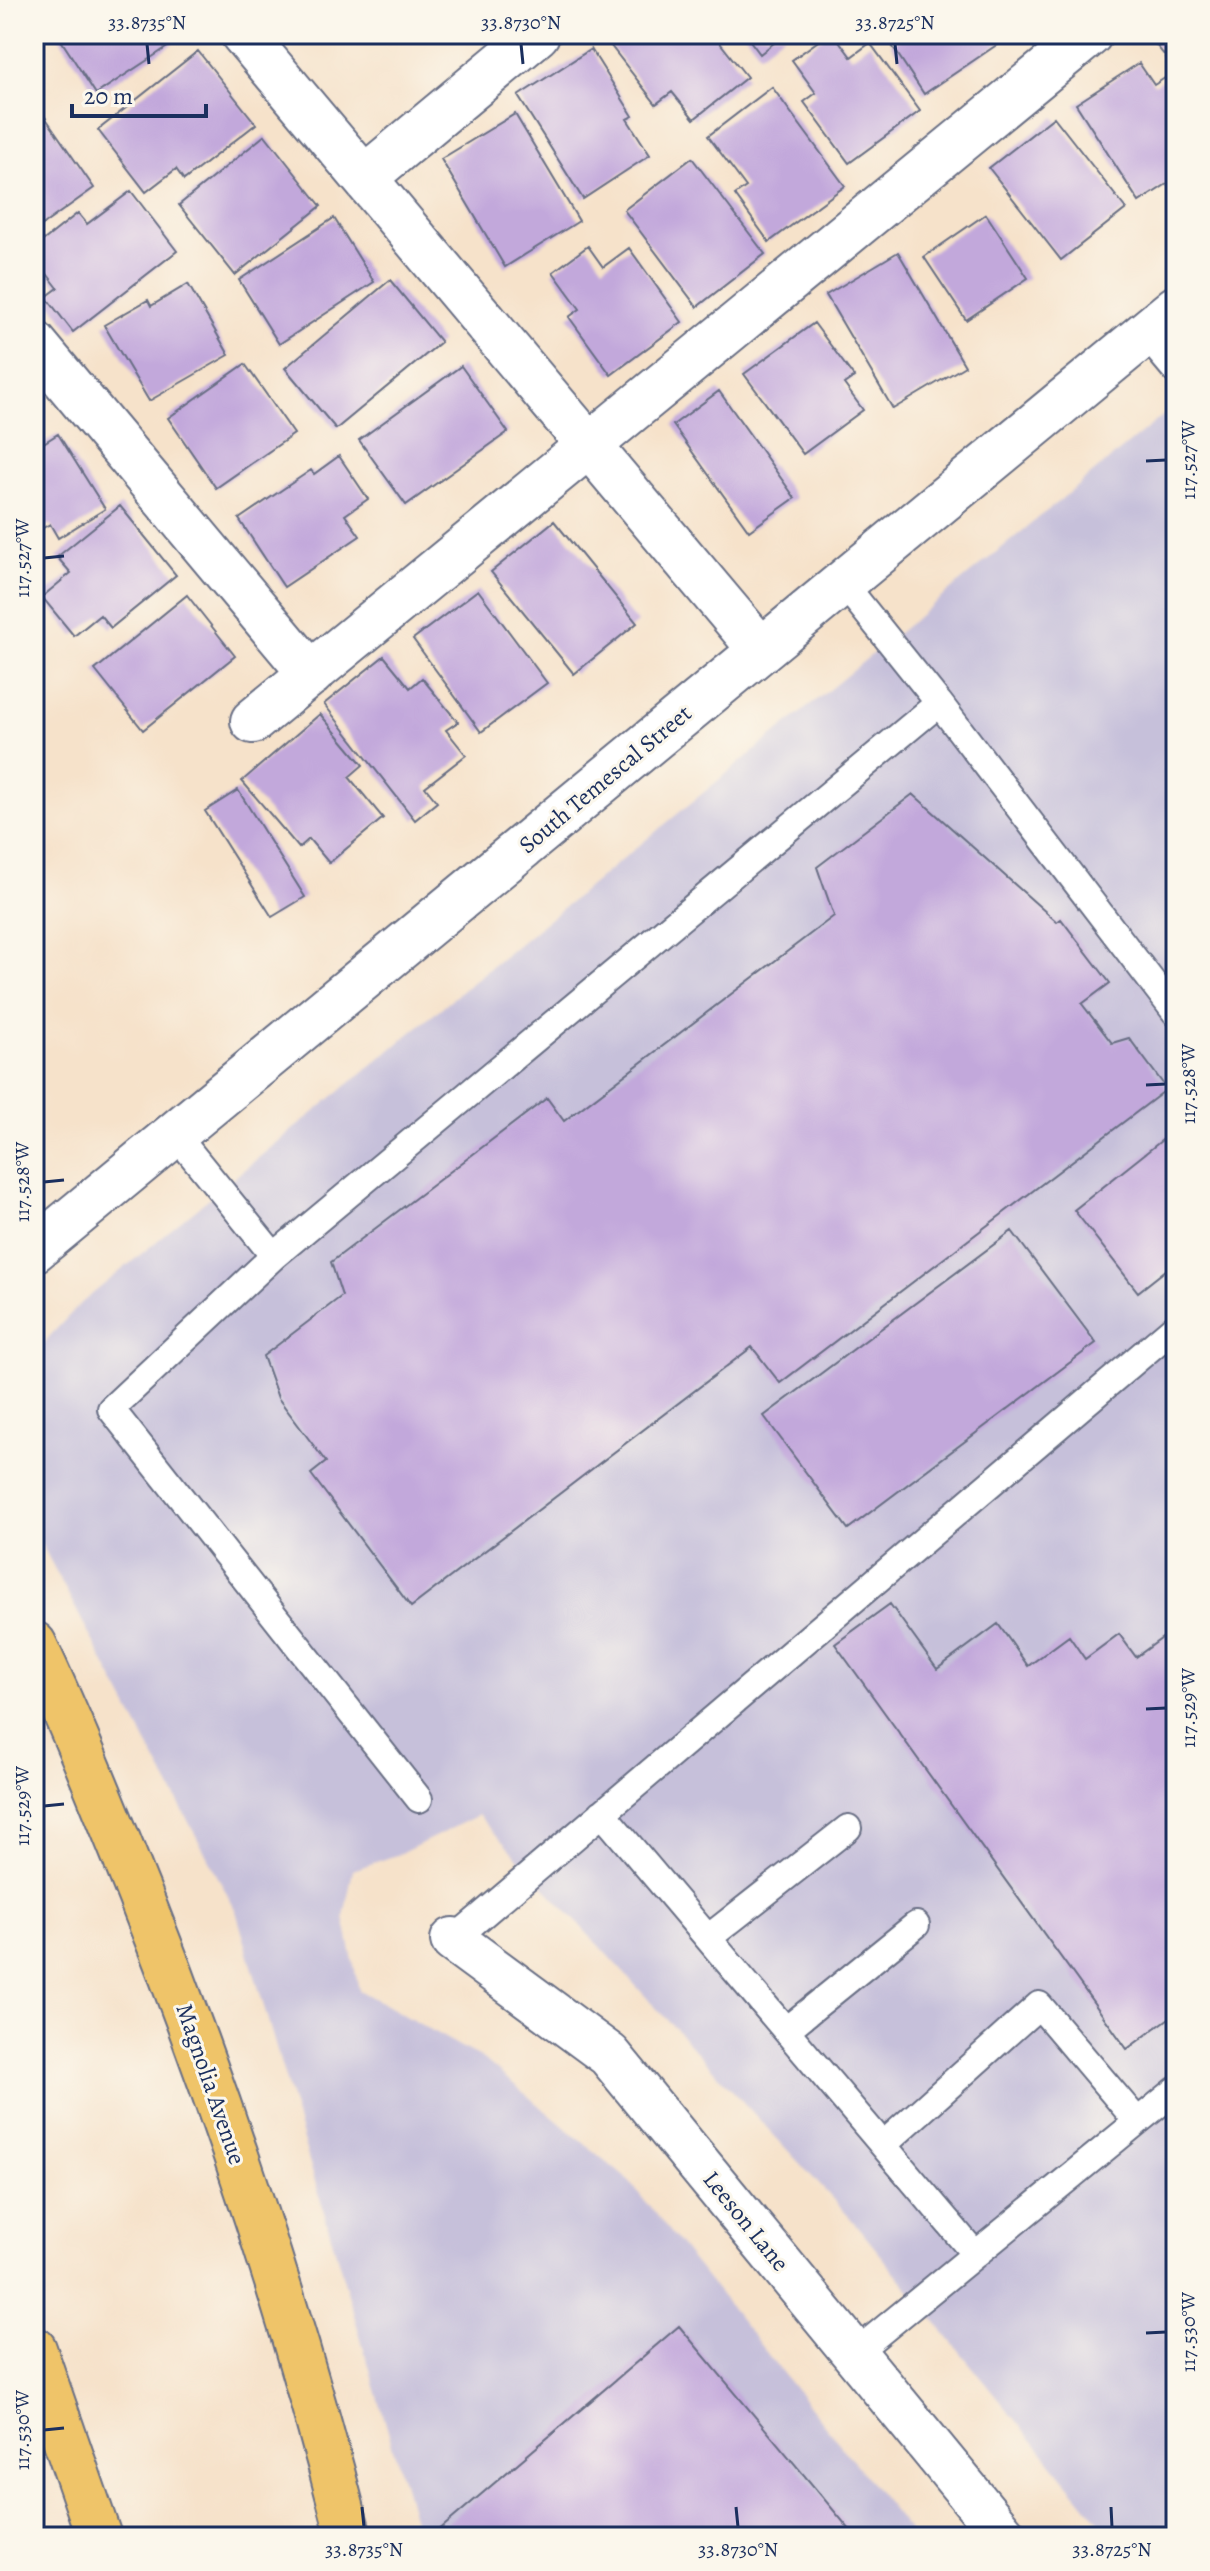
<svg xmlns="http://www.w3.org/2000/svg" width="1210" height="2571" font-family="Alegreya,serif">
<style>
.industrial{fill:#c6c0da}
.building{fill:#c2a8db}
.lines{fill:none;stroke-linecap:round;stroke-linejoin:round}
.lane-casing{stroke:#686e84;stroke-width:30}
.street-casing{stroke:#686e84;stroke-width:48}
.primary-casing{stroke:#686e84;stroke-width:48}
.lane{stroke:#fff;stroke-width:26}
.street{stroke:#fff;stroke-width:44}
.primary{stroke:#efc469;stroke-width:44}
.ticks{fill:none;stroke:#1b2f5e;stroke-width:3}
.labels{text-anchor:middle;stroke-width:6;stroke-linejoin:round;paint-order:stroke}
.street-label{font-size:24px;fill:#1b2f5e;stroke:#fbf7ec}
.neatline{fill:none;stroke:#1b2f5e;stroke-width:3}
.ticks-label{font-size:20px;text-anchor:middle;fill:#1b2f5e}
</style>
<rect width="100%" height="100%" fill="#fbf7ec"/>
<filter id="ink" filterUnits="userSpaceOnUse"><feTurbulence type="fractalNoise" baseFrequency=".0125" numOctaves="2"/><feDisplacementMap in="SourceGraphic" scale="16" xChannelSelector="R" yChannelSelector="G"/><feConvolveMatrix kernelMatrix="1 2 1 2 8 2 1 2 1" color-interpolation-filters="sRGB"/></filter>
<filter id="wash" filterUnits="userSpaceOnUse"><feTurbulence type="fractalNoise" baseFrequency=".006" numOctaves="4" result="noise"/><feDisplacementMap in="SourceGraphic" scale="32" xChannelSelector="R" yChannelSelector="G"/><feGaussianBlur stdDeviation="1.8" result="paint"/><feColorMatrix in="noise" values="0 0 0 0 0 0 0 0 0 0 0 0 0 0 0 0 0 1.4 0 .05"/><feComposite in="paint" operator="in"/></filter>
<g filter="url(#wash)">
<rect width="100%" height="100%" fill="#f6e2ca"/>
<path class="industrial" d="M1176,405V2537H1112L853,2221L478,1815L402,1853L353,1870L344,1917L359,1990L486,2061L628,2180L914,2537H419L236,1911L34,1530V1353L79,1305Z"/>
<g id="blocks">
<path class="building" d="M57,34H170L175,42L96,94Z
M608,34H713L747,77L694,119L672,92L656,104L604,37Z
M745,34H785L760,54Z
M828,34H834L851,57L870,43L920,111L849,163L804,102L816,93L792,60Z
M898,34H996L1001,42L924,94L891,44L900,38Z
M1151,34H1176V70L1149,36Z
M591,49L633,116L627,119L650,155L583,199L518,96Z
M198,51L256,124L184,180L176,169L146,192L98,130Z
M1139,63L1154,85L1168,76L1176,88V178L1139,202L1076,104Z
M772,87L845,186L769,242L735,195L746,187L708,136Z
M515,114L579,221L505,267L441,159Z
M45,117L94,188L34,231V125Z
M1054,117L1126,209L1061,260L989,168Z
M265,135L321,206L235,275L179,205Z
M692,158L765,254L697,307L624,210Z
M131,191L177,251L73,332L46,297L58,288L34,257V248L78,213L87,224Z
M986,214L1028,278L966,320L924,257Z
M334,218L374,282L279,344L239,280Z
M588,246L603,267L629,248L682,322L611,375L569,317L580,309L553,272Z
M898,252L965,366L893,409L826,295Z
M390,280L441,342L336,429L285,368Z
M188,284L229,355L149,401L104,325L148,300L151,306Z
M814,323L854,377L844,384L863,410L803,454L744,374Z
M245,364L294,434L216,488L168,418Z
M461,366L508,432L406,505L359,440Z
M719,391L795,498L749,531L673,425Z
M58,434L105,509L58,538L50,524L34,533V449Z
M339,456L368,499L345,515L360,536L284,587L239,519L311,470L314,474Z
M120,506L176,575L111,628L100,615L74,636L42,597L71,573L57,557Z
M554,521L637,623L574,674L491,572Z
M478,590L547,683L481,732L413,639Z
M187,595L235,656L143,730L95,670Z
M384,656L410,688L422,678L458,722L446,730L466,755L425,787L437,802L415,820L324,704Z
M320,714L363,765L349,777L383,818L329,863L309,839L299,848L242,781Z
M238,790L305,897L272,917L205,811Z
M913,794L1057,922L1061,919L1110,983L1082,1004L1112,1043L1129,1038L1167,1089L780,1383L752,1347L411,1607L311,1474L326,1462L278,1398L263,1356L342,1296L331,1262L547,1098L564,1121L834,916L817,867Z
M1176,1129V1262L1138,1292L1074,1210Z
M1012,1231L1096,1343L848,1529L764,1416Z
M890,1604L937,1669L998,1624L1028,1666L1069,1636L1085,1659L1119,1634L1136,1657L1176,1628V2013L1127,2049L835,1644Z
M679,2326L856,2537H431Z"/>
</g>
</g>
<g filter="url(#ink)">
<use href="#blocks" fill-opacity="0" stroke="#686e84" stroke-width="2"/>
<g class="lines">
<g class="lane-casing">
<path id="lane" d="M1145,334L1176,371
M939,703L1176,1013
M175,1134L274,1256L111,1409L419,1799
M274,1256L939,703L843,583
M602,1813L975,2254
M708,1938L848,1828
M453,1940L1176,1326
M786,2030L916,1925
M883,2145L1039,2005L1137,2121
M855,2353L1176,2090"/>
</g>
<g class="street-casing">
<path id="street" d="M243,34L761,650
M364,178L537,34
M34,343L311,674
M253,721L1090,34
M34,1250L1176,308
M453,1940L609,2055L1005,2537"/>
</g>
<g class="primary-casing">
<path id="primary" d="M34,1644C73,1726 106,1811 140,1895C223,2104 294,2319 349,2537
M34,2349L99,2537"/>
</g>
<use href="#lane" class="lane"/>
<use href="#street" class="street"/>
<use href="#primary" class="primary"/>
</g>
</g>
<path class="ticks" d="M147,44L149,64M521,44L523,64M895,44L897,64M1146,461L1166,460M44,558L64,556M1146,1085L1166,1084M44,1182L64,1180M1146,1709L1166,1708M44,1806L64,1804M1146,2333L1166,2332M44,2430L64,2428M362,2507L364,2527M736,2507L738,2527M1111,2507L1112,2527"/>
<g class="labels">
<g class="street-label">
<text transform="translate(605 779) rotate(-40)" y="8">South Temescal Street</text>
<text transform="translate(211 2084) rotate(71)" y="8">Magnolia Avenue</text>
<text transform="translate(746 2221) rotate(51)" y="8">Leeson Lane</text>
</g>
</g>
<rect width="1210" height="2571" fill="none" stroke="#fbf7ec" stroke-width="88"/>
<path d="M72 104v12h134v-12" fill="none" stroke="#1b2f5e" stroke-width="4"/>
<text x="84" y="104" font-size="24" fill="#1b2f5e" stroke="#fbf7ec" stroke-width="6" paint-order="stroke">20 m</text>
<rect x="44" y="44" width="1122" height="2483" class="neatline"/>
<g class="ticks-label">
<text x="147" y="29">33.8735°N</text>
<text x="521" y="29">33.8730°N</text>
<text x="895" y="29">33.8725°N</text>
<text transform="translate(1188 460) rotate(-90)" y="7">117.527°W</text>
<text transform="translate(22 558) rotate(-90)" y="7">117.527°W</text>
<text transform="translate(1188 1084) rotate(-90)" y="7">117.528°W</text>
<text transform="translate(22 1182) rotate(-90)" y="7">117.528°W</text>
<text transform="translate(1188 1708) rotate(-90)" y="7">117.529°W</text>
<text transform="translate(22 1806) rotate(-90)" y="7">117.529°W</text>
<text transform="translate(1188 2332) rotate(-90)" y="7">117.530°W</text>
<text transform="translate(22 2430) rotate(-90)" y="7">117.530°W</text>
<text x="364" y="2556">33.8735°N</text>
<text x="738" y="2556">33.8730°N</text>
<text x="1112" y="2556">33.8725°N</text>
</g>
</svg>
